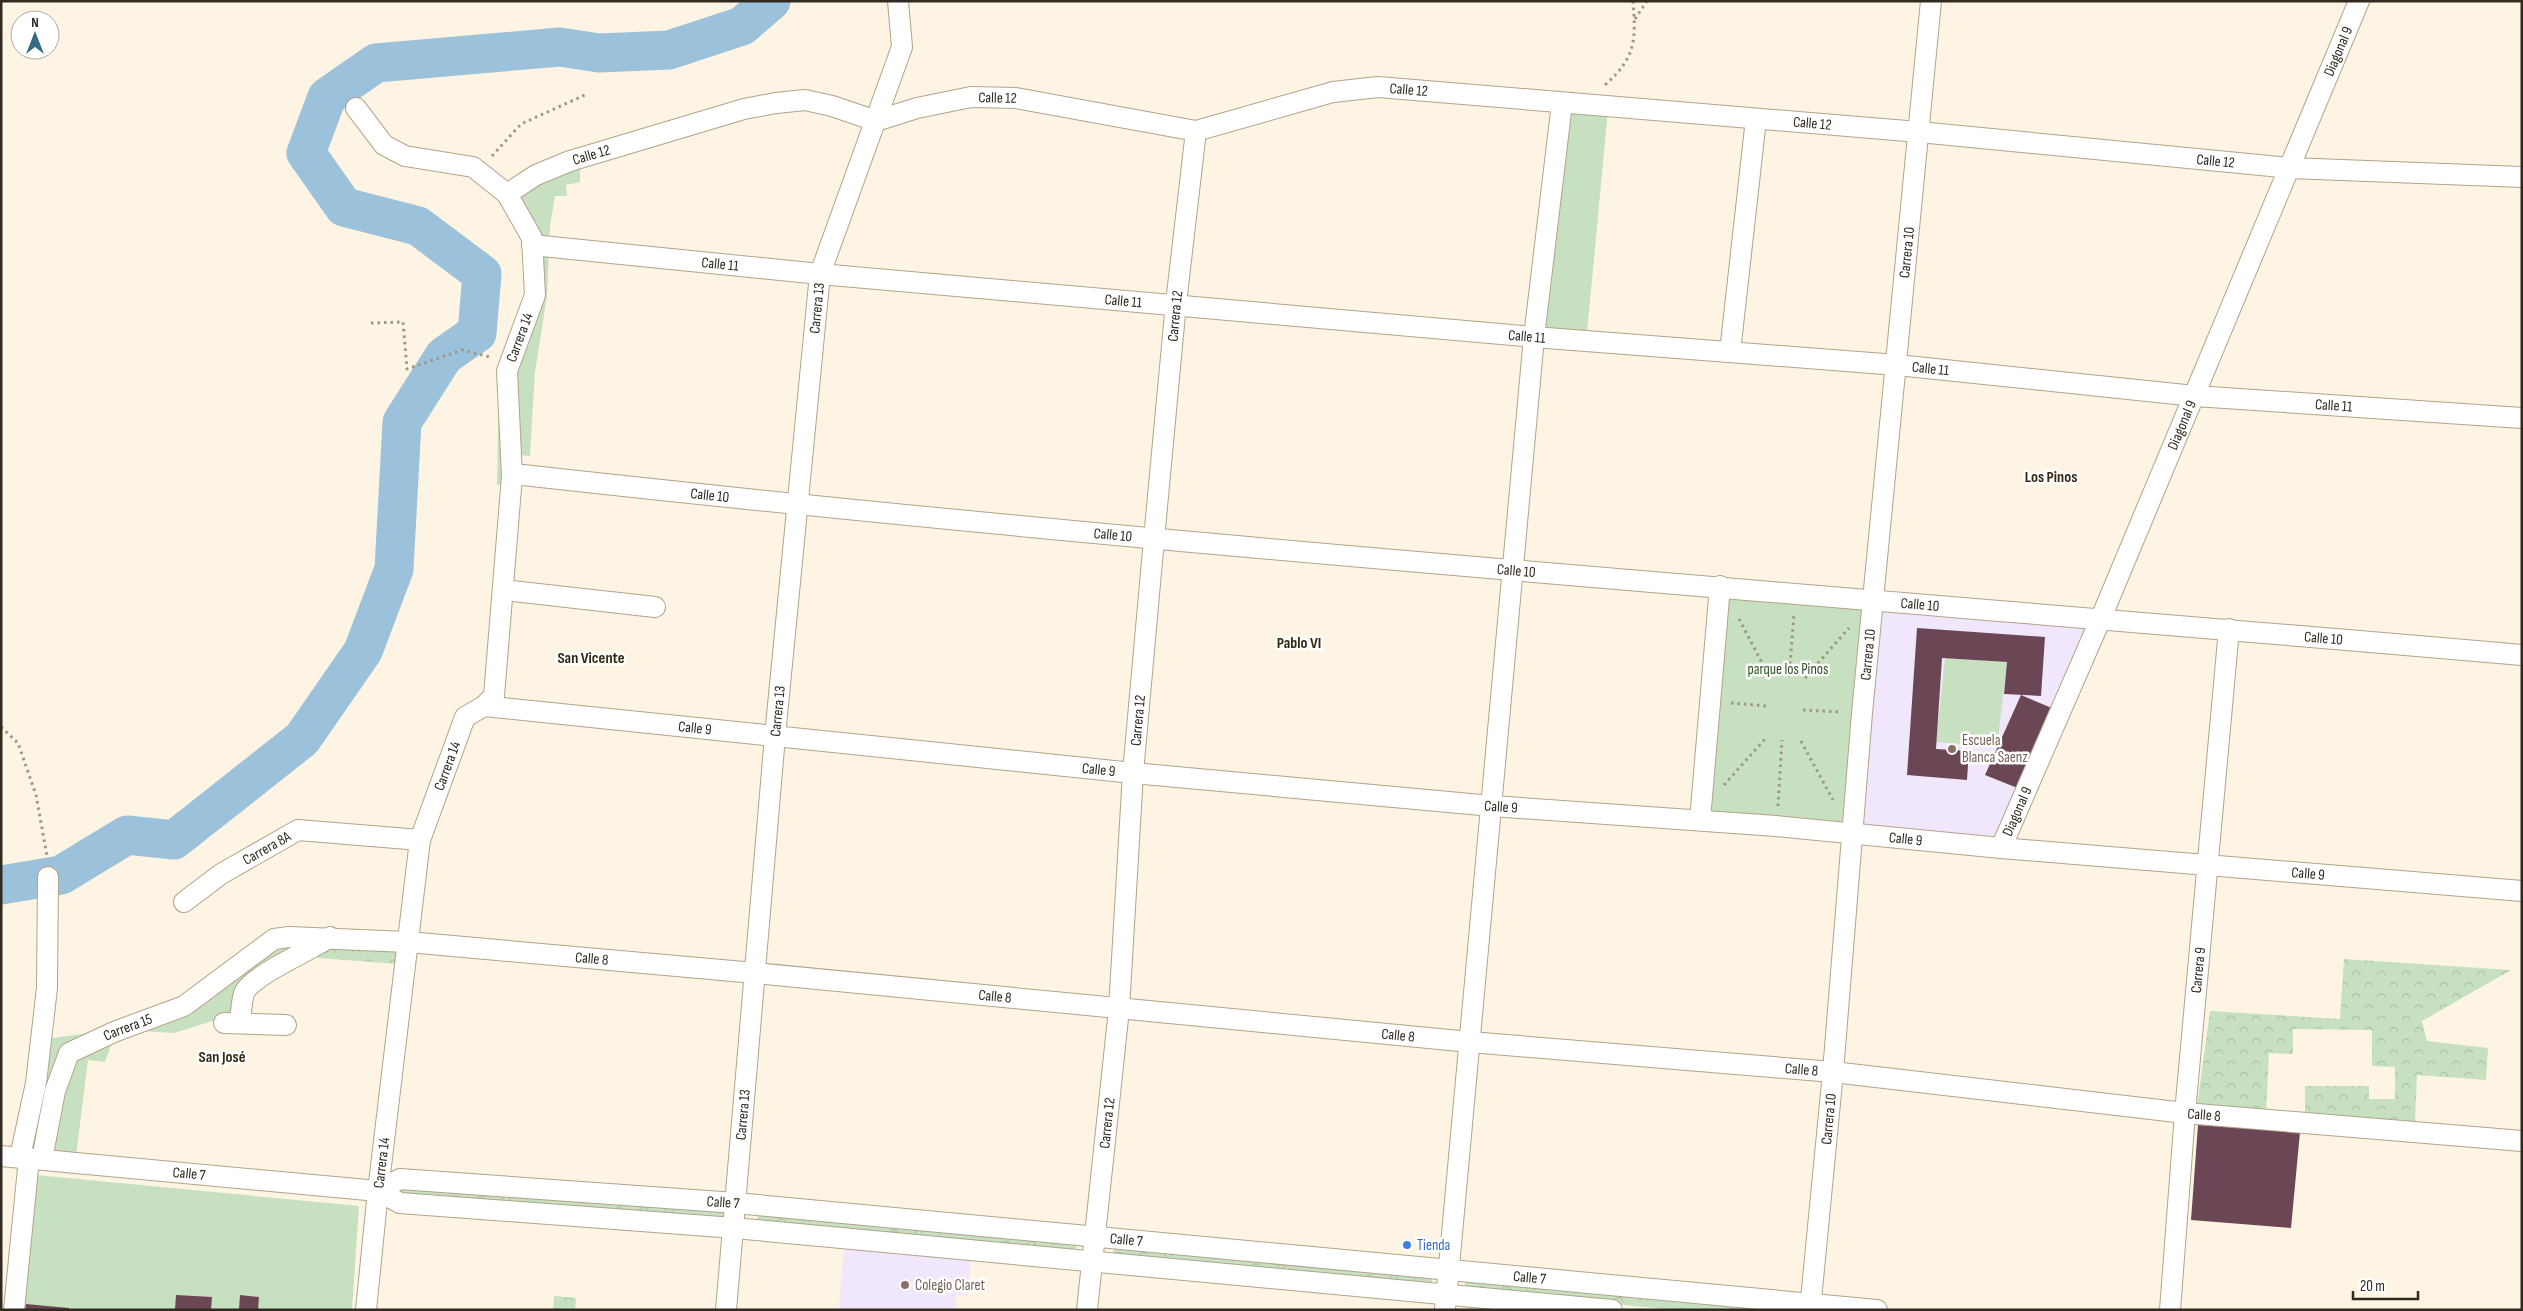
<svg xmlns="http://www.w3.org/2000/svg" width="2523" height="1311" font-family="'Sofia Sans Condensed',sans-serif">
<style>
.education{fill:#f0e7fc}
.green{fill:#c7e1c0}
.forest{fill:url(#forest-crowns)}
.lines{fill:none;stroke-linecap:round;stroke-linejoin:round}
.river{stroke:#9cc2db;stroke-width:39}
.building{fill:#6b4755}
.minor-casing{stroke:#b2a38a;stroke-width:22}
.path{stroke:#9e9689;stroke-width:3;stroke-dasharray:2.5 4;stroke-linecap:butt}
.minor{stroke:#fff;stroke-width:20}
.education-dot{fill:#8d6e63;stroke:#fff;stroke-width:2}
.shop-dot{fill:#3f7fe0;stroke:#fff;stroke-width:2}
.labels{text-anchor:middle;stroke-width:5;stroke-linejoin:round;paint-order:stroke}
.street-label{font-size:15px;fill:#302a20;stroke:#fff}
.park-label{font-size:15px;fill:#2c4f21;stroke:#fff}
.education-label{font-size:15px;fill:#785e54;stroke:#fff;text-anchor:start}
.shop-label{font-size:15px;fill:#366cbe;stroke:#fff;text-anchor:start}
.neighbourhood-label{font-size:16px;font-weight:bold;fill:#362914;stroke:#fff}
</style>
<defs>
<pattern id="forest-crowns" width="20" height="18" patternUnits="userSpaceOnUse" patternTransform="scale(1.25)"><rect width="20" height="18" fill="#c7e1c0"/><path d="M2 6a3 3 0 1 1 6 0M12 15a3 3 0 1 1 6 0" fill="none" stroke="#abc1a5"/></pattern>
</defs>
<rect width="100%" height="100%" fill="#fef4e4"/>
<path class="education" d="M1880,607L2089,626L1997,843L1859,828Z
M844,1248L971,1257L968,1296L956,1295L955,1310H839Z"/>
<path class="green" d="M1567,108L1608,110L1587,333L1545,329Z
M580,162V182L566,185L567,196H555L550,227L547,296L535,372L530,456L514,455L512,369L538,294L519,196L528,187Z
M499,374L507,483L497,485Z
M1725,592L1864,604L1842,824L1706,813Z
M1945,658L2007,662L1997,747L1936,742Z
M276,942L307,952L249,973L237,1019L222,1018L174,1033L126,1030Z
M110,1030L66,1052L39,1156L25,1154L46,1039Z
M114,1037L105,1062L88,1060L76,1156L48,1153L73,1056Z
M36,1175L359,1206L352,1310H22Z"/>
<path class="forest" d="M321,940L403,945L399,964L318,958Z
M2344,959L2511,970L2422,1021L2427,1041L2488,1048L2486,1080L2417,1075L2415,1123L2305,1115V1086H2369V1099H2395V1067L2372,1066V1030L2293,1029V1054L2269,1053L2266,1112L2197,1106L2210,1011L2340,1019Z
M401,1186L726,1210L725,1221L399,1194Z
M758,1211L1077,1243L1076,1254L757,1222Z
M1114,1248L1432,1275V1285L1112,1257Z
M1465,1281L1795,1310H1677L1464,1290Z
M554,1296L576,1298L575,1310H553Z"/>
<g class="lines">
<path class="river" d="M1,885L61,875L127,835L174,840L302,739L363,651L394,569L402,422L444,356L477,333L482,274L418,226L344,207L306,153L327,97L376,63L560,47L599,53L669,50L742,26L771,1"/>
</g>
<path class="building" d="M1917,628L2045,637L2041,696L2004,694L2007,662L1942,658L1936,749L1969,751L1967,780L1907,775Z
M2021,695L2054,709L2020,789L1985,775Z
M2198,1125L2300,1132L2291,1228L2191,1220Z
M176,1295L212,1297L211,1310H175Z
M240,1295L259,1297L258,1310H239Z
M26,1304L69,1308V1310H25Z"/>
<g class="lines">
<g class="minor-casing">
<g id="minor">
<path id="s1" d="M356,108L384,145L405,156L473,167L507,194L536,175L570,161L744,109L776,103L805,100L832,106L876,121L917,108L971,97L1016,98L1196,131L1333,92L1378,87L1919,132L2290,168L2522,177"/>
<path id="s2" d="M532,245L820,274L1534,337L1897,365L2195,396L2522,418"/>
<path d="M1730,352L1756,119"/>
<path id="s3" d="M512,476L523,475C1188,549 1855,597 2522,655"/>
<path d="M504,590L655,607"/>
<path id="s4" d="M484,706L1133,773L1492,806L1776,826L2001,848L2522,891"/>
<path d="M1700,820L1720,586"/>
<path id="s5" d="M2001,848L2101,618L2359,1"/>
<path id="s6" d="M184,902L221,874L298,830L420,840"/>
<path d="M239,1022C242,1013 241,999 245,991C257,973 308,952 330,937"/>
<path d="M224,1023L286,1025"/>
<path id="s7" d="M1,1156L378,1191L400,1203L734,1228L1612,1310"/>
<path d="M20,1157L36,1083L47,988L48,877"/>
<path id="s8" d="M42,1159L55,1091L69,1053L114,1032L184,1006L274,939L289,937L408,942L755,973L1470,1042L1833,1072L2185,1113L2522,1141"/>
<path id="s9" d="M378,1191L400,1179L736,1203L1877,1310"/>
<path d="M14,1310L29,1158"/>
<path id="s10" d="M366,1310L378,1191L420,840L465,717L484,706L494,696L512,476L507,371L535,295L532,238L507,194"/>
<path id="s11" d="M726,1310L775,736L820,274L902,47L898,1"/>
<path id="s12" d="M1087,1310L1119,1009L1133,773L1154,539L1176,303L1196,131"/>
<path d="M1445,1310L1534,337L1562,103"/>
<path id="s13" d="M1810,1310L1833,1072L1862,713L1931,1"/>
<path id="s14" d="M2170,1310L2185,1113L2229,629"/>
</g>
</g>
<path class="path" d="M1635,19L1647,1
M1605,85C1636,57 1636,41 1633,1
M492,156L521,124L587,94
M371,323L403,322L407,369L462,350L490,357
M1739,619L1769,676
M1789,677L1794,614
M1805,678L1849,628
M1731,703L1767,706
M1803,710L1841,712
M1,727L18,743L36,795L47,856
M1801,741L1833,800
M1724,785L1765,739
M1778,806L1782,740"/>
<use href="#minor" class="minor"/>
</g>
<g class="education-dot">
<circle cx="1952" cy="749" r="5"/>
<circle cx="905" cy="1285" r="5"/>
</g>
<circle class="shop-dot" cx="1407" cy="1245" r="5"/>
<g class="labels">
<g class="street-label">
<text dy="5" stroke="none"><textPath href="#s5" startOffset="865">Diagonal 9</textPath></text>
<text dy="5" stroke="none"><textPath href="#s1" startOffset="1116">Calle 12</textPath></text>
<text dy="5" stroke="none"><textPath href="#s1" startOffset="696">Calle 12</textPath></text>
<text dy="5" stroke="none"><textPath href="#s1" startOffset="1521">Calle 12</textPath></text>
<text dy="5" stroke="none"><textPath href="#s1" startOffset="276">Calle 12</textPath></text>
<text dy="5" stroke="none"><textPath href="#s1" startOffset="1926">Calle 12</textPath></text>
<text dy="5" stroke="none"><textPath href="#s13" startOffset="1062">Carrera 10</textPath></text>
<text dy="5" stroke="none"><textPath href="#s2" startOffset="189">Calle 11</textPath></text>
<text dy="5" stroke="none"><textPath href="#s2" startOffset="594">Calle 11</textPath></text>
<text dy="5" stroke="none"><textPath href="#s11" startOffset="1006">Carrera 13</textPath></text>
<text dy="5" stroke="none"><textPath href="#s12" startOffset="998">Carrera 12</textPath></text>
<text dy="5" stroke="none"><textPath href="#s2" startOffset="999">Calle 11</textPath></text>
<text dy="5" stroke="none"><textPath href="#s10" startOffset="1002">Carrera 14</textPath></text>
<text dy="5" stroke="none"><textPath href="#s2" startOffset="1404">Calle 11</textPath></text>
<text dy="5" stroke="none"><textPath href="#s2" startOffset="1809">Calle 11</textPath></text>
<text dy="5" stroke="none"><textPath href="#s5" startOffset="460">Diagonal 9</textPath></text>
<text dy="5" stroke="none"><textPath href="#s3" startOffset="199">Calle 10</textPath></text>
<text dy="5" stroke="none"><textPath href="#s3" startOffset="604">Calle 10</textPath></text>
<text dy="5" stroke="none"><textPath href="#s3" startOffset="1009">Calle 10</textPath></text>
<text dy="5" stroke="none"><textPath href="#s3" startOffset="1414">Calle 10</textPath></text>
<text dy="5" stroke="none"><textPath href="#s3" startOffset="1819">Calle 10</textPath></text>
<text dy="5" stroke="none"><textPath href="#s13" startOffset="658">Carrera 10</textPath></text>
<text dy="5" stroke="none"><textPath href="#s11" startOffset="601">Carrera 13</textPath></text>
<text dy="5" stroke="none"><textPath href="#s12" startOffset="592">Carrera 12</textPath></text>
<text dy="5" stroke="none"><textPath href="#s4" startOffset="212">Calle 9</textPath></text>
<text dy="5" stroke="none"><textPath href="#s10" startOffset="552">Carrera 14</textPath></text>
<text dy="5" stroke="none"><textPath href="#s4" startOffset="618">Calle 9</textPath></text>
<text dy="5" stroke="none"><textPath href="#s4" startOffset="1022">Calle 9</textPath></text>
<text dy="5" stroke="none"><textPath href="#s5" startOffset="40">Diagonal 9</textPath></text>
<text dy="5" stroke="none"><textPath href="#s4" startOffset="1428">Calle 9</textPath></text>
<text dy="5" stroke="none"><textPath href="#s6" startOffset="99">Carrera 8A</textPath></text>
<text dy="5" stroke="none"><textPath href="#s4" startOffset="1832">Calle 9</textPath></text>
<text dy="5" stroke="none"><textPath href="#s8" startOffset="665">Calle 8</textPath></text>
<text dy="5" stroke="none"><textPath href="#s14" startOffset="341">Carrera 9</textPath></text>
<text dy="5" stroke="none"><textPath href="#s8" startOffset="1070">Calle 8</textPath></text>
<text dy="5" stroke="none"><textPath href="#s8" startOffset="174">Carrera 15</textPath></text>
<text dy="5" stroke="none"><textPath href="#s8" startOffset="1475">Calle 8</textPath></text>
<text dy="5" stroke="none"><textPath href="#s8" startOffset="1880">Calle 8</textPath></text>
<text dy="5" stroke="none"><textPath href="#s11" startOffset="196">Carrera 13</textPath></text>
<text dy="5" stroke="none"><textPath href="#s8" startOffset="2285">Calle 8</textPath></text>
<text dy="5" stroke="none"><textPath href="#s13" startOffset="192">Carrera 10</textPath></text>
<text dy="5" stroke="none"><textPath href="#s12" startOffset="188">Carrera 12</textPath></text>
<text dy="5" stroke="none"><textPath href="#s10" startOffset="148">Carrera 14</textPath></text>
<text dy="5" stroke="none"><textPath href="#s7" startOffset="189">Calle 7</textPath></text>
<text dy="5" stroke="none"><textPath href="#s9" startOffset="349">Calle 7</textPath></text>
<text dy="5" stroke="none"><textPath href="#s9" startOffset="754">Calle 7</textPath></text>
<text dy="5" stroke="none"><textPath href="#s9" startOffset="1159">Calle 7</textPath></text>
</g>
<g class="park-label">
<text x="1788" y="674">parque los Pinos</text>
</g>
<g class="education-label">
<text x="1962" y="745">Escuela<tspan x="1962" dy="17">Blanca Saenz</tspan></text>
<text x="915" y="1290">Colegio Claret</text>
</g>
<g class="shop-label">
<text x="1417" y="1250">Tienda</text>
</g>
<g class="neighbourhood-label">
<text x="2051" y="482">Los Pinos</text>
<text x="1299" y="648">Pablo VI</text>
<text x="591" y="663">San Vicente</text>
<text x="222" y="1062">San José</text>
</g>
</g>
<rect width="2523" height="1311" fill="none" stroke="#302a20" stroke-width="5"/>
<g transform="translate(35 35)"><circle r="24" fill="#ffffff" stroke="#acaaa6"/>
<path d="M0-4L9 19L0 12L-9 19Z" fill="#346c86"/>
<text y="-8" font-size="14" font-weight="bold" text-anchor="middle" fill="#302a20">N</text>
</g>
<path d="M2353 1291v8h65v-8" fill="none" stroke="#302a20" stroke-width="2.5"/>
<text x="2360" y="1291" font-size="15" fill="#302a20" stroke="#ffffff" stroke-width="4" paint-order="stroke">20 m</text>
</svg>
